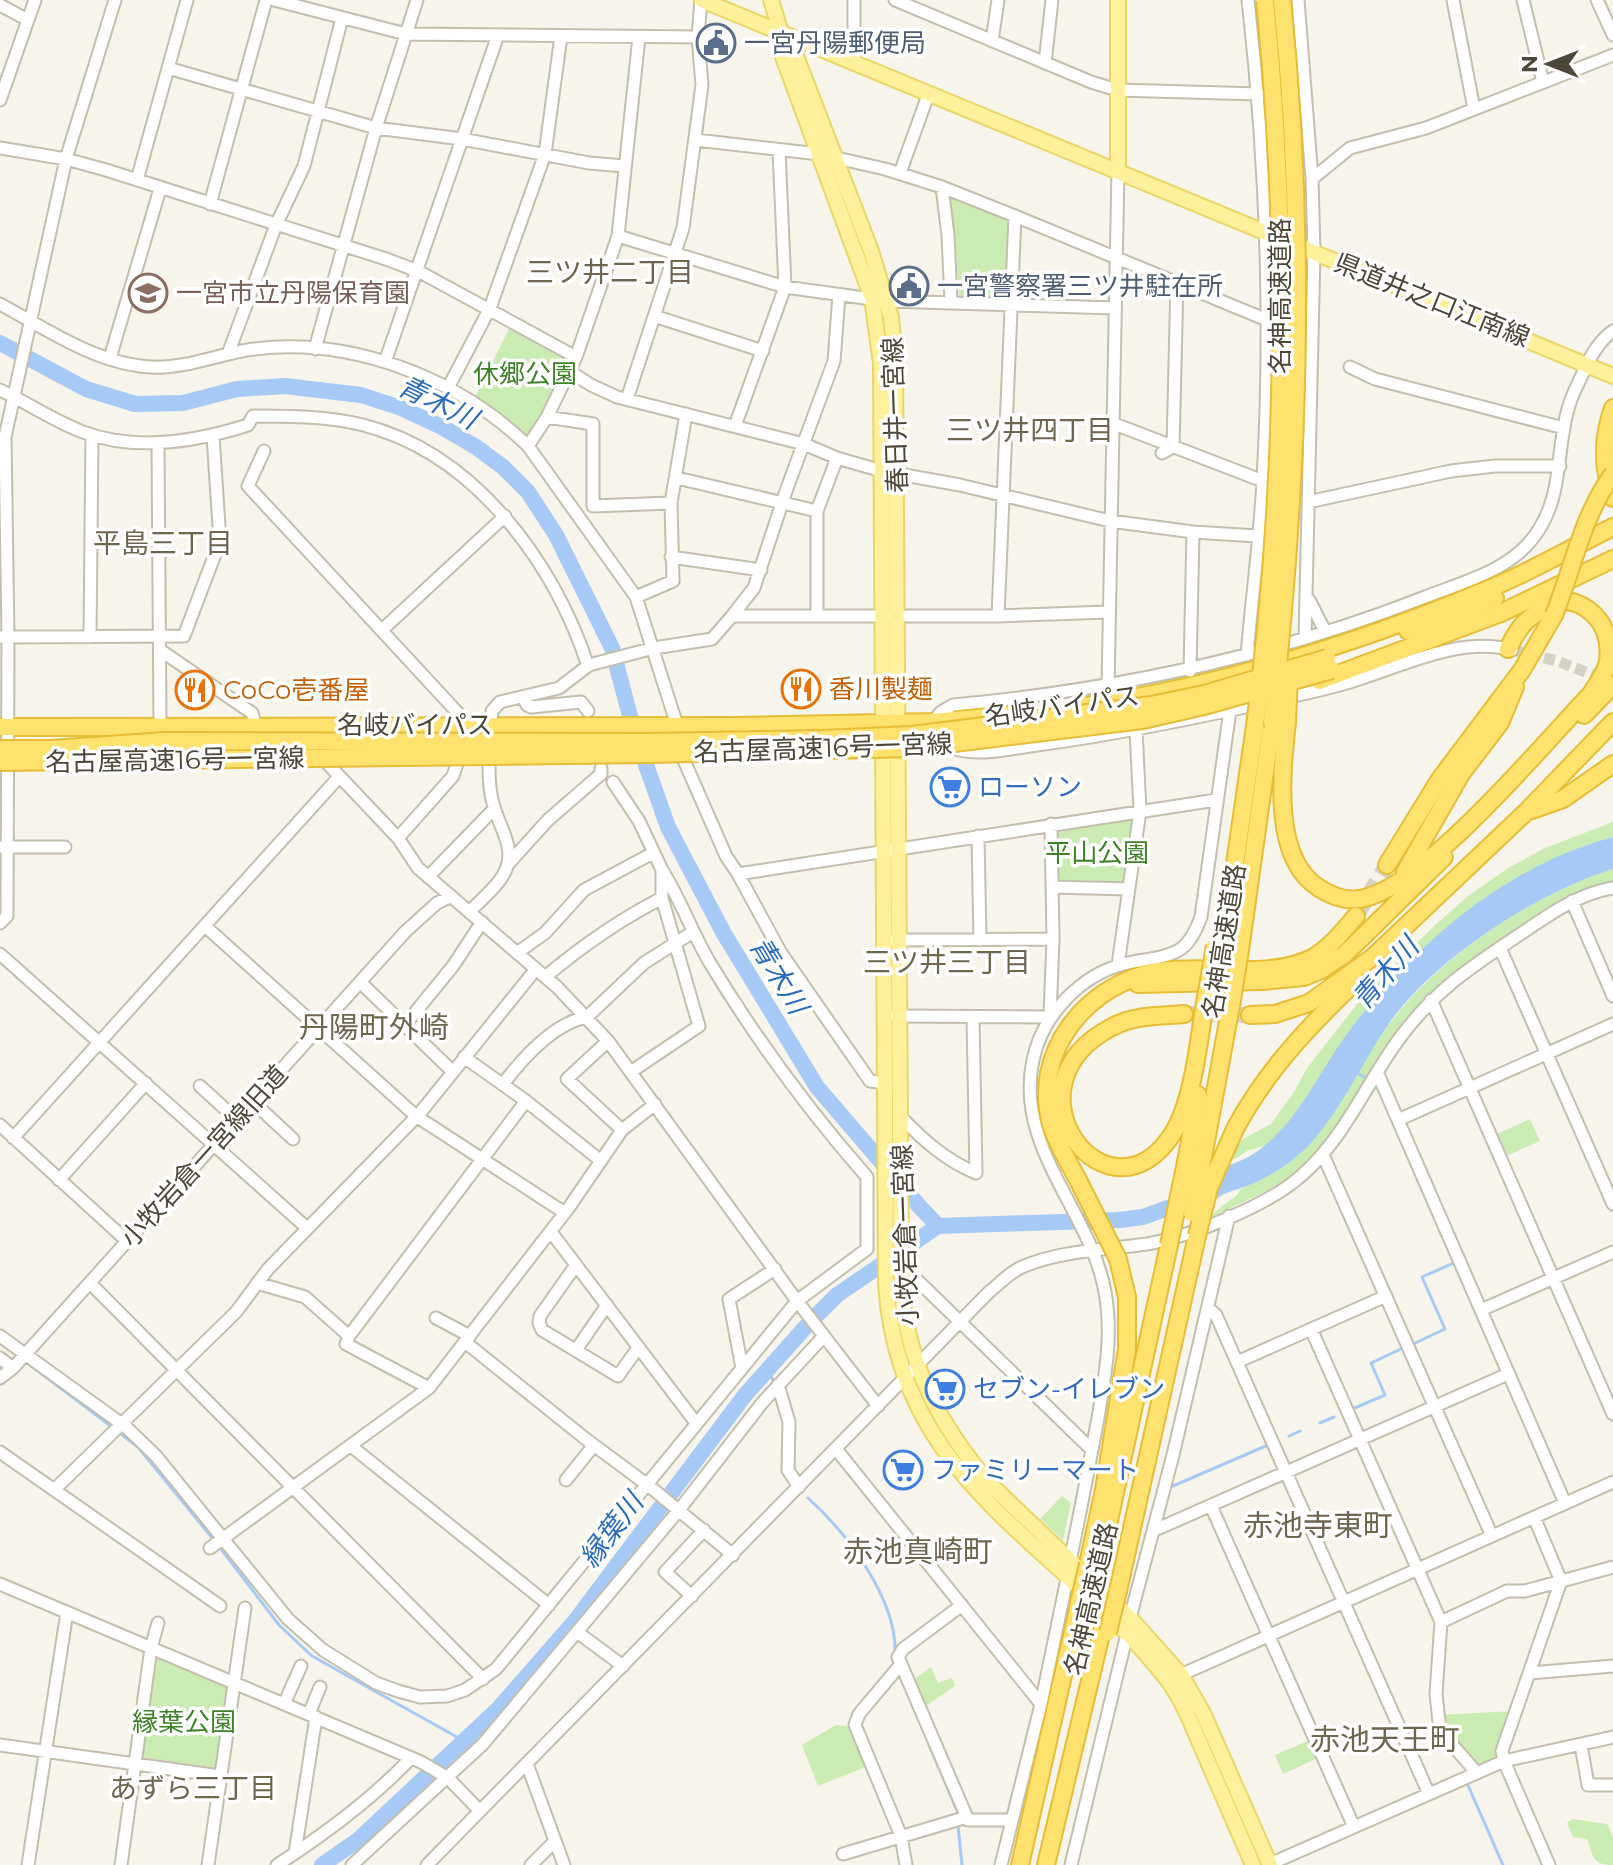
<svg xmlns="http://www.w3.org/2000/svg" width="1613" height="1865" font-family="Montserrat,'Noto Sans JP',sans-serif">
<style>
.green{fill:#caecb3}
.water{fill:#a6caf5}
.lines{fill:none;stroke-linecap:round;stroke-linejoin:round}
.stream{stroke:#a6caf5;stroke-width:3}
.river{stroke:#a6caf5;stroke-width:16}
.minor-tunnel{stroke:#d4d1c7;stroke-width:11;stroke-dasharray:11 5.5;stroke-linecap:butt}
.highway-tunnel{stroke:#d4d1c7;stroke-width:16;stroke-dasharray:16 8;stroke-linecap:butt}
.minor-casing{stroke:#c3bead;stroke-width:15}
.major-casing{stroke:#ebd565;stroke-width:18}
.highway-casing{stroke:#e6bd35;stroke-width:20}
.minor{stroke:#fff;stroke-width:11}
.major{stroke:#fff09c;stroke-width:14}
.highway{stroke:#ffe26e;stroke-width:16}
.highway-bridge-casing{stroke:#e6bd35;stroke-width:20;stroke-linecap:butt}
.highway-bridge{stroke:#ffe26e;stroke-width:16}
.labels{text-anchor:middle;stroke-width:7;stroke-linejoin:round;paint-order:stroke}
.service-label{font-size:26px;fill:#4e5e75;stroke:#fff;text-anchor:start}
.education-label{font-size:26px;fill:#785e54;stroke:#fff;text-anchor:start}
.street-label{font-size:26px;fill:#4c4738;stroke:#fff}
.park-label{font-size:26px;fill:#3d8227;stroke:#fff}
.food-label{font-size:26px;fill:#c56008;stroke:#fff;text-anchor:start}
.shop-label{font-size:26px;fill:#366cbe;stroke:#fff;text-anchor:start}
.neighbourhood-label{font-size:28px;fill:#6f664f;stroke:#fff}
.water-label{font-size:28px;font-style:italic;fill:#296cbf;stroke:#fff}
.quarter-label{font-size:30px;fill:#6f664f;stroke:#fff}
</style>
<rect width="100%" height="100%" fill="#f6f4eb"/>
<path class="green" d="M949,194L1008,219L1005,299L959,296L955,236Z
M510,327L571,360L529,438L513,423L475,397Z
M1134,818L1126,883L1057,882L1055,827Z
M1613,822V837C1512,864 1419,942 1355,1023C1332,1052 1294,1129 1264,1146C1259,1148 1253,1148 1247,1151C1241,1155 1238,1158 1231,1160L1241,1140L1271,1124L1294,1092L1307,1068L1366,993L1433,927L1468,896L1510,867L1545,848Z
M1613,869V882C1562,893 1448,968 1416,1010C1391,1042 1370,1076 1347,1110C1339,1123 1331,1139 1320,1151C1293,1183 1249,1198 1212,1217L1213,1213L1236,1196L1241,1189C1258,1181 1275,1174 1290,1162C1336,1127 1357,1064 1393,1019C1443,954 1536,893 1613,869Z
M1530,1119L1540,1141L1504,1157L1495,1135Z
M1062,1496L1071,1503L1063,1540L1040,1519Z
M155,1656L228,1687L216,1768L140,1757Z
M931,1667L938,1683L952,1678L955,1686L923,1708L911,1681Z
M1513,1711L1494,1762L1476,1767L1443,1730L1441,1715Z
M836,1725L853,1727L868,1766L818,1786L802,1745Z
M1310,1740L1318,1758L1283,1774L1275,1755Z
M1572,1819L1607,1824L1613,1837V1865C1591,1865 1594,1856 1587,1839L1573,1837L1567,1823Z"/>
<path class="water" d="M1613,837V869C1538,892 1436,958 1390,1022C1363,1061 1342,1109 1310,1144C1292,1163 1269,1178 1244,1187C1225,1194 1225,1191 1208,1206L1204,1174C1219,1168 1236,1164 1250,1156C1299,1126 1320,1067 1355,1023C1420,940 1510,864 1613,837Z"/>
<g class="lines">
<path class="stream" d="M1355,1072L1366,1078
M1411,1345L1445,1329L1422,1277L1456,1262
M26,1362L112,1427
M768,1368L773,1381
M1350,1410L1385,1395L1371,1363L1403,1348
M1320,1423L1334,1417
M118,1432L138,1447L213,1539
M1289,1436L1300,1431
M1173,1486L1268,1445
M808,1498C846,1532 897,1599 895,1653
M218,1545L279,1625L312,1656L464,1741
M899,1673L958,1813
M1467,1783L1503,1865
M958,1826L962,1865"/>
<path class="river" d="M0,343L86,389L135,404L183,403L237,389L285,386L361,395L401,408L442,427L476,447L503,467L528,492L556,535L612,648L634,731L668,827L723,932L817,1087L920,1207L938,1226L1119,1220L1143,1217L1187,1201
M322,1865L358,1840L498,1709L575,1621L745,1395L810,1322L837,1295L938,1226"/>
<path class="minor-tunnel" d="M1512,650L1557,661L1607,680"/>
<path class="highway-tunnel" d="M1356,916L1387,865
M1184,1014L1250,1015"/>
<g class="minor-casing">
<path id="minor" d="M274,0L406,34L698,37
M854,0V63
M895,0L1091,82L1117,90L1259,94
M1298,0L1312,179L1314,252L1305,638
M1453,0L1474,109
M1523,0L1543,82
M1597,0L1613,35
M0,5L28,20
M992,41L998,0
M1045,63L1052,0
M168,68L376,128L462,139L589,163L624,166
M0,100L35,0
M696,140L819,154L885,169L942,187L1015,216L1267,320
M0,148L66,159L106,170L386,259L418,271L576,357
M900,173L928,95
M1312,179L1350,148L1426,128L1613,55
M137,180L187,0
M942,187L948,235L951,302
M210,204L266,0
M618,236L785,287L886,301L1115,308
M0,304C46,329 98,365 152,367C186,369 221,353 254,349C352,337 458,378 528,446L636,597L677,725
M654,316L763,351
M315,349L376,128L417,0
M228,354L276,225L304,166L342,18
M110,358L160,189
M385,362L498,35
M1350,367L1375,379L1564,428
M569,371L591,385L617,397L804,444L837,458L882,471L960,485L1110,521L1193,532L1257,536
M448,388L490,308L545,154L561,36
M0,390C28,403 54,421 83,432C136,452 195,442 248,425L253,416C290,416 327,416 363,425C474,453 554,562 588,666
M627,399L683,228L702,85L698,37L701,0
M547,417L593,424V506L671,503
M1112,423L1263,481
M735,426L785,287L779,150
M158,443L160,725
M528,446L547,417L576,357L618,236L639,37
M264,451L248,486L457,712L458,725
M1162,453L1173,447L1177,282
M677,478L817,511
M1308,502L1451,471L1495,466H1560
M671,557L761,570
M636,597L673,581L671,503L686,414
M1309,600L1325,631
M817,614V511L837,458
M732,616L754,588L786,491L834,361L839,295
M998,616L1015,216
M382,630L505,516
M0,637L184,636L220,541L213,436
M90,637L92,435
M160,650L252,713L256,726
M1247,655C1252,597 1260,538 1263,480C1272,320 1266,159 1248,0
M1190,671L1193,532
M1108,687L1118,170
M523,697L527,705L531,707L581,702L588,711
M1284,698C1308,693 1333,688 1356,680C1405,665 1460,636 1512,650
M933,722L941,712L953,705C1117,690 1272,657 1425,597C1466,581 1513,570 1538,531C1563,493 1556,451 1568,409C1571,397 1577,386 1582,375C1589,359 1598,341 1613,331
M491,725L492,711L500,702L559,688L589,665L654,648L712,639L732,616H998L1108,612
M952,748C979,757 1008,749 1037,745C1113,735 1189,719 1264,703
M683,758L726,856L738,874L1216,800
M326,762L398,838L418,868L557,987L608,1041L797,1301L878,1406
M613,782L639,821L662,870V898L699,1026L632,1071
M978,836L980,940
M398,838L453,776L458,761
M1,847H65
M509,863L548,820L601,774V768
M738,874L781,953L870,1081L887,1083
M428,877L494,809
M1052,887L1129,889
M1572,901L1613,996
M470,911C480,901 492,891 500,880C519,854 503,835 495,810C489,793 489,776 489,760
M0,923L7,916L8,637L5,437L66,159L115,0
M205,926L416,1116L565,1213
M894,940L1053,939
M1500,948L1613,1204
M517,953L545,933L584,890L653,853
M0,954L307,1228
M1118,965L1140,811L1136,730
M545,977C582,946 619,920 662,898
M360,982L452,1071
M1431,1000L1613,1414
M895,1016L1050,1017
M1050,1016L1053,939L1051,824
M404,1026L453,966L482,922
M608,1041L567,1079L622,1130
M464,1057L526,1101L601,1161
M1377,1072L1565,1503
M503,1084C522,1059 554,1023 587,1017L644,963L693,932
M200,1086L236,1119
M252,1101L293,1139
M900,1116C923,1140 945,1160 976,1173L973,1017
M1398,1120L1613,1024
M0,1125L127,1241
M13,1138L339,777
M1323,1155L1492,1536
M59,1180L146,1083
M551,1232L696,1423
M576,1265L540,1316L539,1323L542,1330L618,1376L638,1348
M918,1281L1092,1450
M90,1283L483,1679
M257,1283L305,1297L349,1336
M1209,1309L1216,1315L1429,1794
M1481,1310L1613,1252
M436,1318L470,1336
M1311,1329L1441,1622
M0,1336L126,1427L156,1456L288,1619L323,1650L376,1683L398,1691L420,1697L447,1696L465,1690L496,1669L784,1317L797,1301L867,1249V1177C809,1111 756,1039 710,963C692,933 681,900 662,870
M465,1342L587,1440L649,1486L733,1555
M576,1350L607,1305
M0,1358L13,1368
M1237,1362L1386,1296
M742,1368L729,1299L775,1269
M0,1378L13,1368L405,932L437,903L450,897
M778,1385L789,1422L788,1470L799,1487
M429,1388L346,1344L349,1336L526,1101
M351,1446L549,1605
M836,1449L1041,1704
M0,1452L220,1606
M566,1480L594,1445
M55,1489L236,1312L268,1269L420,1113L536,969
M1211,1506L1354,1827
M1534,1517L1561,1581L1502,1751L1504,1761L1549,1865
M1155,1530L1508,1374
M210,1548L429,1388L570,1206L622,1130L655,1104
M1070,1561C1080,1514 1089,1466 1098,1418C1105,1376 1113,1335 1105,1292C1091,1212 1014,1147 1033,1060C1042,1016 1080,975 1124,964C1142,959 1167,959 1182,948C1192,940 1197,928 1201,917L1230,710
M0,1584L421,1762L448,1778L480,1811
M692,1596L665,1572L704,1530
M962,1605L903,1649L898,1657L968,1820H1012
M1130,1618L1173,1455L1229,1216
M577,1632L623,1666
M901,1664L859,1714L855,1725L901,1836L906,1865
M1530,1673L1613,1666
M1176,1677L1613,1482
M284,1704L301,1666
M309,1714L320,1687
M0,1745L220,1776
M1581,1745L1588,1785H1613
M527,1764L564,1865
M1477,1773L1440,1731L1436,1694L1441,1622L1507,1591H1525L1613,1567
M295,1853L316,1717
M843,1854L967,1817
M1270,1864L1504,1761L1613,1737
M28,1865L67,1612
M121,1865L151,1648L158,1623
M208,1865L245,1608
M277,1865C325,1834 371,1800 410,1759
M352,1865L483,1744L679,1510L762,1403L824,1336
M427,1865L989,1292C999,1284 1010,1272 1022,1267C1061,1250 1106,1250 1147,1244C1191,1236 1267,1206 1301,1176C1344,1139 1366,1084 1399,1039C1436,989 1471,967 1522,933C1550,914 1578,894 1613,888
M531,1865L554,1842
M1001,1865L1041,1704L1067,1579
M1071,1865L1127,1634"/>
</g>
<g class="major-casing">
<path id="major" d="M702,0L1613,376
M771,0L781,33L783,57L872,298L881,363L886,1283C898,1484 1058,1540 1166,1678C1182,1698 1192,1725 1202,1748C1219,1787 1236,1826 1253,1865
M782,34L796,56L871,251L891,317L895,361L901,1274C903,1356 937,1423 990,1484L1130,1618L1181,1675L1203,1713L1270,1865
M1118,170V0"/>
</g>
<g class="highway-casing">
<path id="highway" d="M1613,408C1602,439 1602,467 1613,498
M1408,631L1495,598
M1508,649C1522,619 1532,613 1563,602
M1319,681L1501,613L1613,559
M1079,707C1222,686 1360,643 1493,587C1534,570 1573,547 1613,527
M1584,715L1613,685
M1287,722C1282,770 1271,858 1319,888C1331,896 1344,901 1359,899C1420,892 1544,743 1590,695C1597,685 1605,674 1608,662C1613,621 1585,597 1549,600
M0,727L733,726L933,722L1020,714
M1532,810L1563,799L1613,764
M1387,865L1440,779L1522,670L1554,615
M1405,872L1461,774L1500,723L1515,687
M1223,947L1255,726
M1240,950L1272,722
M1138,984L1263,981L1304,977L1321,970L1345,954L1444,857
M1184,1014C1160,1016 1133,1015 1112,1027C995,1088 1110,1233 1173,1133C1194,1100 1199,1036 1206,997
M1250,1015L1275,1014L1309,1003L1373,957L1526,812L1613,722
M1235,1129C1266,1071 1309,1026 1356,981
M1188,1152L1198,1095
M1204,1152L1232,1000
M1079,1182C1070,1164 1058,1146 1052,1127C1029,1053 1088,982 1160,971C1207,964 1269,980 1312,958C1330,948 1343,931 1356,916
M1088,1564L1104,1490L1127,1349V1297L1118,1259
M1098,1571L1169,1245
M1118,1591L1197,1236
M1020,1865L1079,1605
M1046,1865L1103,1626"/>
</g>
<use href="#minor" class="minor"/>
<use href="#major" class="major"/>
<use href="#highway" class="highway"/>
<g class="highway-bridge-casing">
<path id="highway-bridge" d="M1554,615C1573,568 1583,514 1613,474
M1272,722C1299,479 1307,243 1282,0
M1287,722L1289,674
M1255,726C1286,485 1289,241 1265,0
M0,749H51L165,741L649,742L821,739L912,735L1151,705L1204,694L1327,658
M0,762L648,754L914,748L1143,720L1204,706L1332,670
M1206,997L1215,946
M1232,1000L1240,950
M1079,1182L1118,1259
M1192,1213L1204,1152
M1197,1236L1209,1188L1235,1129
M1169,1245L1188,1152
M1079,1603L1088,1564
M1088,1614L1098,1571
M1108,1632L1118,1591"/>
</g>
<use href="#highway-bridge" class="highway-bridge"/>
</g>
<defs>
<g id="civic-ring" transform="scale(2)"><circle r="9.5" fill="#fff" stroke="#5c6f8a" stroke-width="1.5"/><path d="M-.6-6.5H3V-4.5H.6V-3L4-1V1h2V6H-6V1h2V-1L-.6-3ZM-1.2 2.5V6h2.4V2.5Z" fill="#5c6f8a"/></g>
<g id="school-ring" transform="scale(2)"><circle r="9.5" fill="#fff" stroke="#8d6e63" stroke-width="1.5"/><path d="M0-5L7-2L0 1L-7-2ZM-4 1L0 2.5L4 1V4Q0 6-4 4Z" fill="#8d6e63"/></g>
<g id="restaurant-ring" transform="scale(2)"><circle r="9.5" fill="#fff" stroke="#e8710a" stroke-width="1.5"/><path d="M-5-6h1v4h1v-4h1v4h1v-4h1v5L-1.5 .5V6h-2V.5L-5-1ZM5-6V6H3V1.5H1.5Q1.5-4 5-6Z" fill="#e8710a"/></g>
<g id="supermarket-ring" transform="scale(2)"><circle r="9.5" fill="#fff" stroke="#3f7fe0" stroke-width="1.5"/><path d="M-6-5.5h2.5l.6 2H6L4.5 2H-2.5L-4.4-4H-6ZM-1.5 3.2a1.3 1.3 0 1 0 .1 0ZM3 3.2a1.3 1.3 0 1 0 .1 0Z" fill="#3f7fe0"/></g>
</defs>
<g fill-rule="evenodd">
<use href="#civic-ring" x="716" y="43"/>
<use href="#civic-ring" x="909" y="286"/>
<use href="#school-ring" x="148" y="293"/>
<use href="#restaurant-ring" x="801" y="689"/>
<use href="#restaurant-ring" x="195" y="690"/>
<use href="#supermarket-ring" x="950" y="787"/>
<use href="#supermarket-ring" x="945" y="1389"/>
<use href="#supermarket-ring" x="903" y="1470"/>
</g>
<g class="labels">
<g class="service-label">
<text x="744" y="52">一宮丹陽郵便局</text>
<text x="937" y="295">一宮警察署三ツ井駐在所</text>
</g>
<g class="education-label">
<text x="176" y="302">一宮市立丹陽保育園</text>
</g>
<g class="street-label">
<text transform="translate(1280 296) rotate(-90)" y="9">名神高速道路</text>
<text transform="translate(1432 300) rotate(22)" y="9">県道井之口江南線</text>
<text transform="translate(895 415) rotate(-92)" y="9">春日井一宮線</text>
<text transform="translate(1062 706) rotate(-8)" y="9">名岐バイパス</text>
<text x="415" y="734">名岐バイパス</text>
<text transform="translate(823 748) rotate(-2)" y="9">名古屋高速16号一宮線</text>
<text transform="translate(175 760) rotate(-1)" y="9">名古屋高速16号一宮線</text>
<text transform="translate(1224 941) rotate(-81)" y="9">名神高速道路</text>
<text transform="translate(204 1156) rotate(-48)" y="9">小牧岩倉一宮線旧道</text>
<text transform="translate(905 1235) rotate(-92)" y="9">小牧岩倉一宮線</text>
<text transform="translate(1091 1599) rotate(-77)" y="9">名神高速道路</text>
</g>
<g class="park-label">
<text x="525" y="383">休郷公園</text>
<text x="1097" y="862">平山公園</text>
<text x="184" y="1731">縁葉公園</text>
</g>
<g class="food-label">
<text x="829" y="698">香川製麺</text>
<text x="223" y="699">CoCo壱番屋</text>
</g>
<g class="shop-label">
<text x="978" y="796">ローソン</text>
<text x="973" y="1398">セブン-イレブン</text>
<text x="931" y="1479">ファミリーマート</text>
</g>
<g class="neighbourhood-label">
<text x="610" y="282">三ツ井二丁目</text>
<text x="1030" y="440">三ツ井四丁目</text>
<text x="163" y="553">平島三丁目</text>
<text x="947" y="972">三ツ井三丁目</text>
<text x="193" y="1798">あずら三丁目</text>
</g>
<g class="water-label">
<text transform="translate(438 402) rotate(26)" y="10">青木川</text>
<text transform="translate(1385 973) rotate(-49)" y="10">青木川</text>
<text transform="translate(779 975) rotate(59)" y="10">青木川</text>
<text transform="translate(611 1530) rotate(-53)" y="10">縁葉川</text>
</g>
<g class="quarter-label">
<text x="374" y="1038">丹陽町外崎</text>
<text x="1318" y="1536">赤池寺東町</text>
<text x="918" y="1562">赤池真崎町</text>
<text x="1385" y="1750">赤池天王町</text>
</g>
</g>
<g transform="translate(1549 64) rotate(270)" stroke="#ffffff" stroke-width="6" paint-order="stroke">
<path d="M0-6L14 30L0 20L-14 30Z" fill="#4c4738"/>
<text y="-12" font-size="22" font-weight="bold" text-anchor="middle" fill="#4c4738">N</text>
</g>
</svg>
